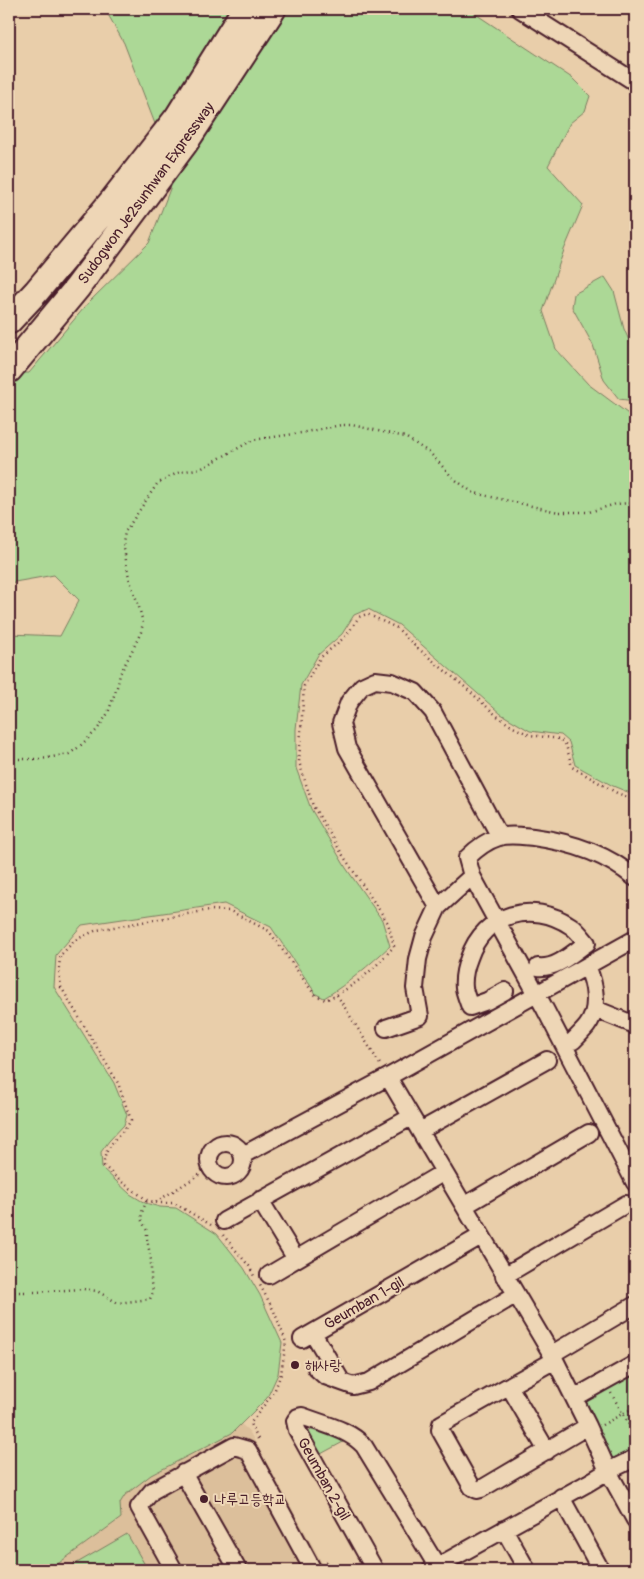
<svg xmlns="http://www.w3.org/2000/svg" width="644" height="1579" font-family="Pangolin,'Poor Story',sans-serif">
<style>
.built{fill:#dcbf9b}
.green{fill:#acd896;stroke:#7b7c60}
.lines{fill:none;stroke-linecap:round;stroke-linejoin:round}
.minor-casing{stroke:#4a1f2b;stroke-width:20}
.highway-casing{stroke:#4a1f2b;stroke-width:29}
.path{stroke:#4a1f2b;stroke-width:2.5;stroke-dasharray:1 4;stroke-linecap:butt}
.minor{stroke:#eed6b6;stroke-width:16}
.highway{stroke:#eed6b6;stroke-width:25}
.poi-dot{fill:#4a1f2b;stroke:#eed6b6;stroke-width:2}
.labels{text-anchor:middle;stroke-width:4;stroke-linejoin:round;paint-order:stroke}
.street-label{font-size:15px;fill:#4a1f2b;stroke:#eed6b6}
.poi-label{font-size:15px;fill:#4a1f2b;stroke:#eed6b6;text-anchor:start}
</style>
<rect width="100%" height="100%" fill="#e9ceaa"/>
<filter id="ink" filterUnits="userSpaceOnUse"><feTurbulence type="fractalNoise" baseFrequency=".02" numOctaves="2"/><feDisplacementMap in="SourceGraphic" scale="10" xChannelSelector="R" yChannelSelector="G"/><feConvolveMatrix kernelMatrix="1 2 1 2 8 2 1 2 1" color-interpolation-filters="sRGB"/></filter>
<g filter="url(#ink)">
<path class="built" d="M241,1424L249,1431L326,1570H52V1568L121,1518L120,1503L125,1495L151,1475L232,1433Z"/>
<path class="green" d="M105,9H468L572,78L590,96L585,111L570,123L548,166L583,205L564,250L543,311L556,349L588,384L635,419V795L613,786L575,765L569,742L561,735L530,731L501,714L399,625L368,609L354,615L342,634L318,655L301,685L296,729V768L311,809L346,868L382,920L390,946C369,965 349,983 324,998L316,994L271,927L224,904L82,925L56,955L54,987L114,1083L127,1115L124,1125L109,1141L101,1152L102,1168L130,1194L145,1203L160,1207L176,1208L217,1234L244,1268L260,1295L282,1343L278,1374L267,1398L232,1433L151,1475L125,1495L120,1503L121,1518L52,1568V1570H17L9,1560V634L60,636L79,600L54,575L9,583V373H29L89,302L149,243L175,176L124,43Z
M605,277L614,291L624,329L635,354V401L619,399L604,380L593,345L572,307L574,294Z
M635,1370V1449L613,1461L582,1401Z
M316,1429L345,1441L317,1456L306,1434L311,1430Z
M127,1534L148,1570H65Z"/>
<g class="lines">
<g class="minor-casing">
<path id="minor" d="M520,9L635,82
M635,878C606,853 571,842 533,837C522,836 509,834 499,837C486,841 476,849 467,858L472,876L545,1009L635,1183
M438,907L347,748L341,723L349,702L362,686L375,680L392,682L415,692L433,712L500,837
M505,991L487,1001L470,1007C468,1001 465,994 464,988C463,978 465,968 469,958C484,913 532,900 571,926C577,930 582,937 587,943C572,953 557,969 538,967
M595,1009L635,1025
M386,1028L420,1016L415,988L418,959L424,937L438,907L472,876
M573,1041C578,1036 583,1031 587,1026C600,1009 595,984 587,966
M388,1077L555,1360L588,1426L608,1471L635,1520
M420,1131L547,1060
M209 1160a17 17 0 1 1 34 0a17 17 0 1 1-34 0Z
M243,1155L388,1077L635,939
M260,1200L296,1259
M464,1206L589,1133
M224,1221L411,1117
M269,1275L444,1172
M504,1276L626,1204
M313,1333L342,1382
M302,1339L481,1236
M552,1354L635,1305
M555,1360L441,1424L440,1430L472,1487L477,1490L481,1489L588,1426
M316,1368L325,1376L353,1386L369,1382L515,1295
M509,1386L547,1451
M574,1398L635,1364
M183,1473L238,1570
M561,1497L601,1570
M504,1529L527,1570
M174,1570L139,1507L152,1491L234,1446L248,1450L313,1570
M375,1570L297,1430L295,1421L298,1417L302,1416C322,1424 349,1429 364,1446L437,1566
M431,1570L588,1483L608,1471L635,1458"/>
</g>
<g class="highway-casing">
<path id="highway" d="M9,321L36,292L113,200L177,118L245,9
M9,370L77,288L185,143L273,9"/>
</g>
<path class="path" d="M9,759H41L69,754L79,747L97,730L108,713L118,684L120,674L135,645L141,632L143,623L139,607L129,578L123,543L125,532L157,484L169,477L180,472L202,468L253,440L301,433L341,425H352L405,437L430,453L453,478L472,492L483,495L558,512H589L616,504L632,503L635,505
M337,995L381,1066
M156,1202L210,1168
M211,1225L174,1203H158L147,1200L119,1180L104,1166C103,1145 122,1136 131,1120L118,1083L61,987L59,970L60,956L75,940L97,930L210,910L230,911L269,931L314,994L325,1000C352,989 376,968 394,946L388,923L344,857L313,806L299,762L304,686L320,658L346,636L359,617L367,614L397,628L414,645L466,688L497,716L513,727L530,735L560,739L566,745L572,767L617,793L635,800
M223,1235L249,1266L254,1276
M9,1292H34L83,1289L97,1291L118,1303L150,1299L153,1292L151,1283V1260L147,1239V1231L141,1219L142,1212L147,1200
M635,1389V1404
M611,1393L635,1435
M602,1425L635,1407
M258,1439L250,1424L274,1392L281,1374L286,1342L274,1311L260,1285
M326,1562L331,1570"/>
<use href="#minor" class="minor"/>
<use href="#highway" class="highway"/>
</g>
</g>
<g class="poi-dot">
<circle cx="295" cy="1365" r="5"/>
<circle cx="204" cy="1499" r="5"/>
</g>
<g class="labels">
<g class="street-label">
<text transform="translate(146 193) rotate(-54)" y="5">Sudogwon Je2sunhwan Expressway</text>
<text transform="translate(364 1303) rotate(-30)" y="5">Geumban 1-gil</text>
<text transform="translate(324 1479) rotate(61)" y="5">Geumban 2-gil</text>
</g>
<g class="poi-label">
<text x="305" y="1370">해사랑</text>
<text x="214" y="1504">나루고등학교</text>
</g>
</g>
<rect width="644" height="1579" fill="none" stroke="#eed6b6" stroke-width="30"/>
<rect x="15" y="15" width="614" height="1549" fill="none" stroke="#4a1f2b" stroke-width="2" filter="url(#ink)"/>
</svg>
